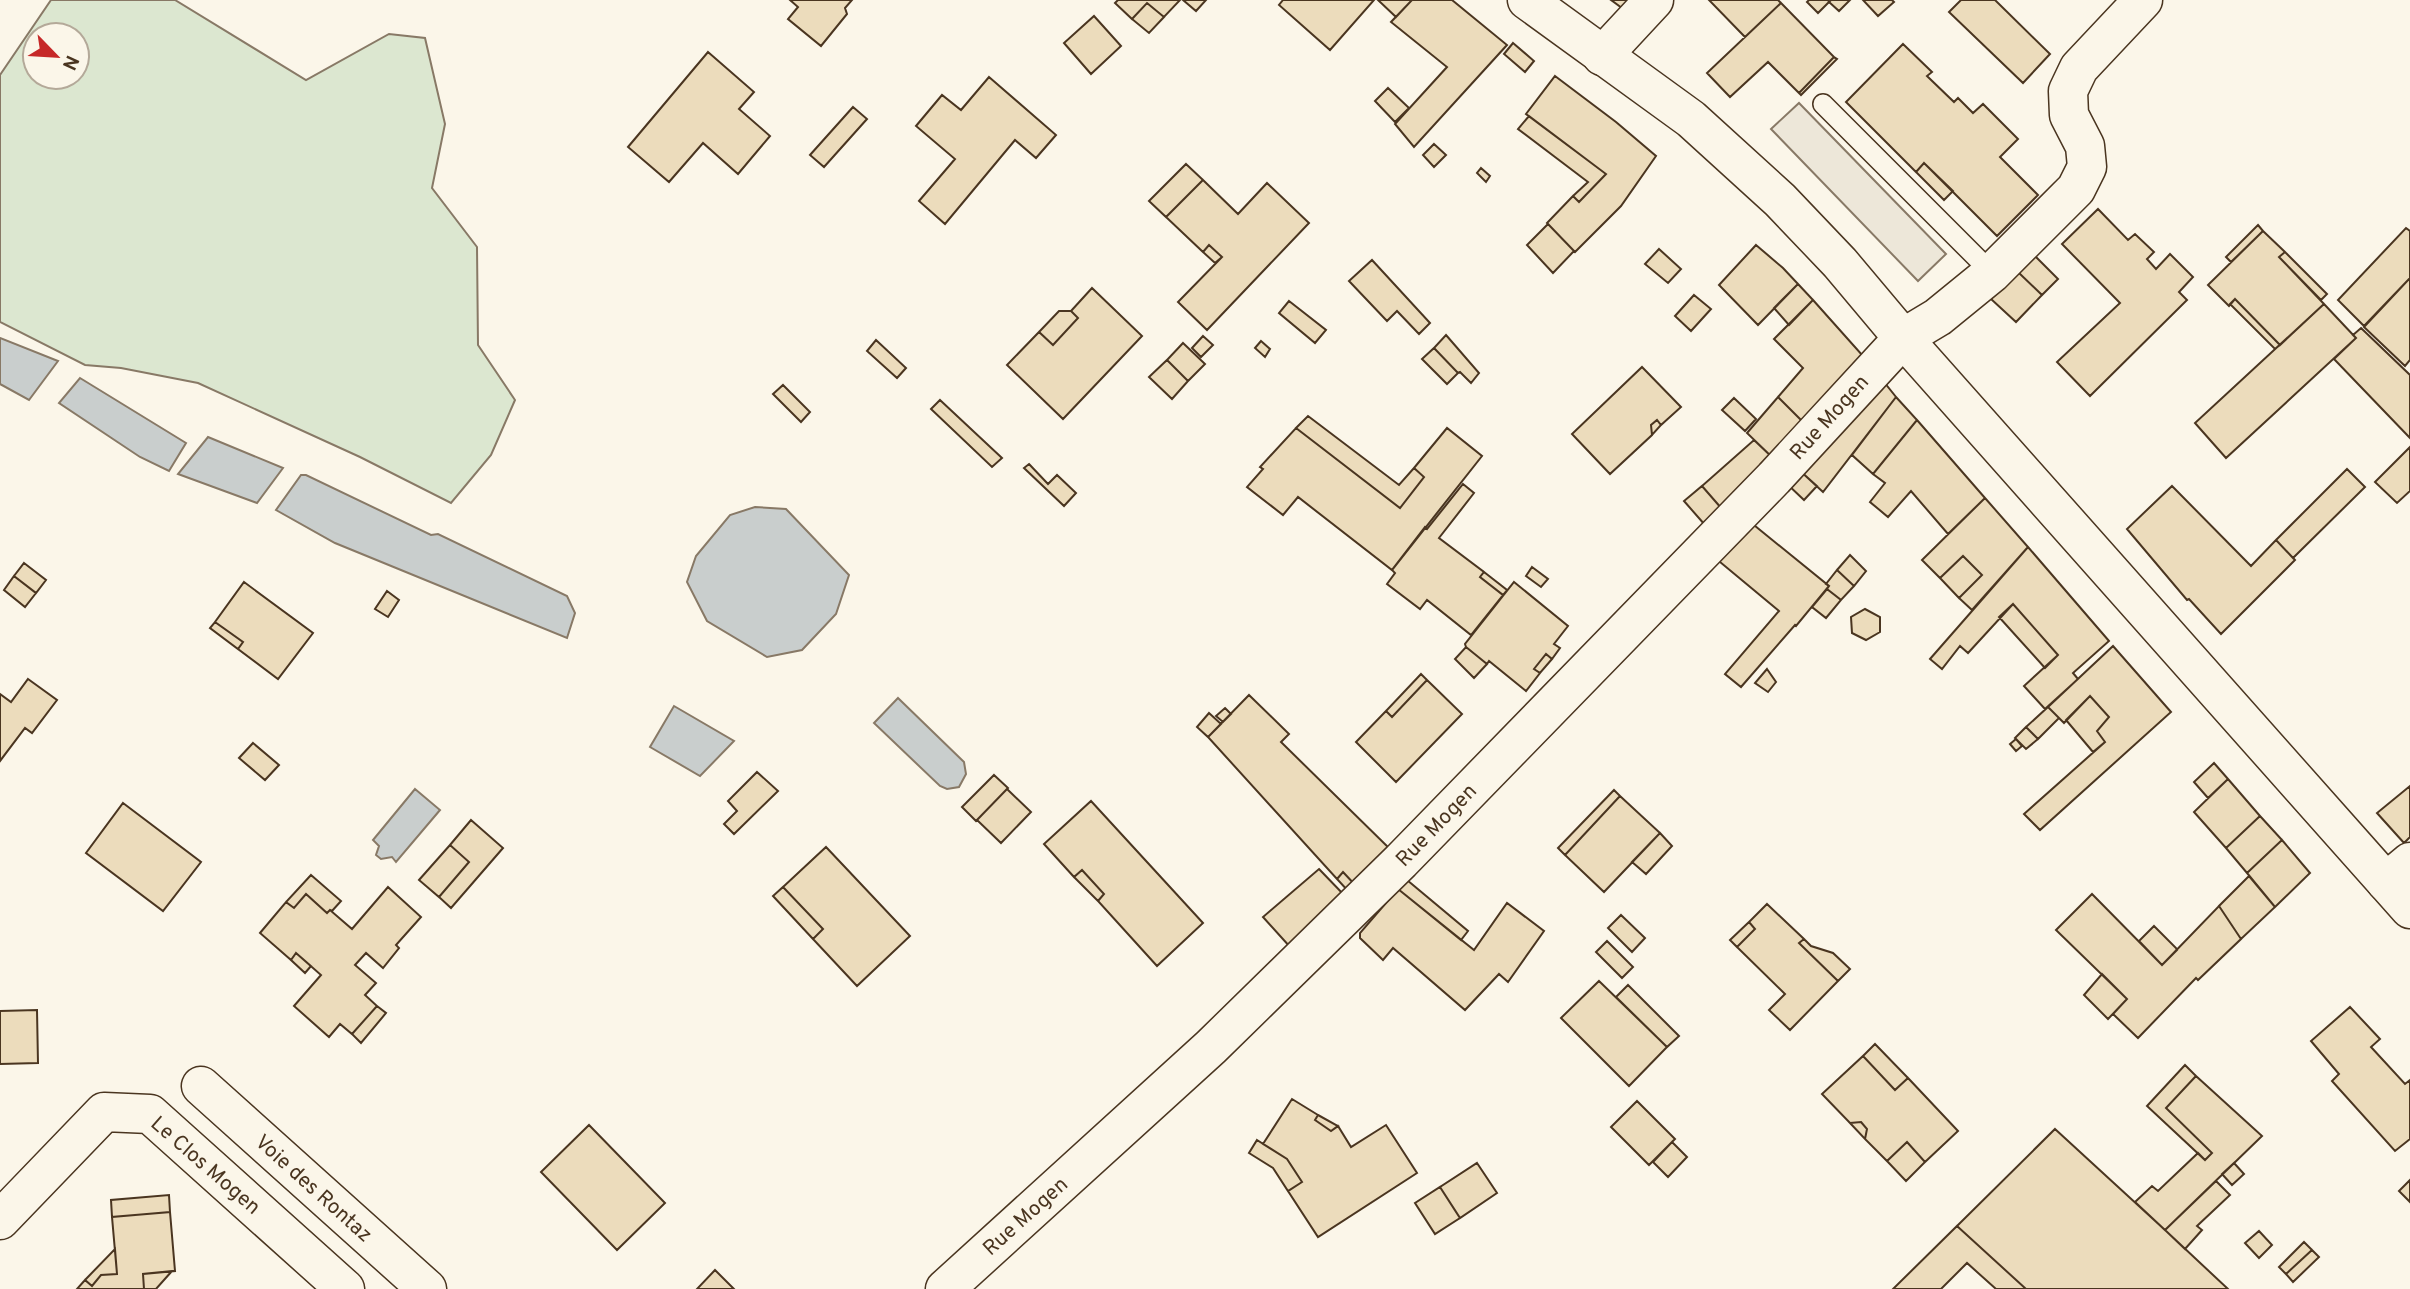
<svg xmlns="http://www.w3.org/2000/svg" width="2410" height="1289" font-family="Overpass,sans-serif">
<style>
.green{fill:#dce7d0;stroke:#887966;stroke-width:2;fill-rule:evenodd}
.parking{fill:#ede7d9;stroke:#887966;stroke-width:2}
.water{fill:#c9cecd;stroke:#887966;stroke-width:2}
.building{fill:#ecdcbc;stroke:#4a3520;stroke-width:2}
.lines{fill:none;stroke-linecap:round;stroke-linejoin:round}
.lane-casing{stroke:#4a3520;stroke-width:22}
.street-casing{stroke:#4a3520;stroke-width:41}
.primary-casing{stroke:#4a3520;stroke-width:41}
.lane{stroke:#fbf6e9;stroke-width:19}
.street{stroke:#fbf6e9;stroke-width:38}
.primary{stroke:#fbf6e9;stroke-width:38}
.labels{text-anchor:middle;stroke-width:5;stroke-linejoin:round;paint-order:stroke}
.street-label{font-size:21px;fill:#4a3520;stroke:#fbf6e9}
</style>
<rect width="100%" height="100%" fill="#fbf6e9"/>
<path class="green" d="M51,0H175L306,80L389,34L425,38L445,124L432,188L477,247L478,345L515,400L491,455L451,503L360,457L198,383L121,368L85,365L0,322V75ZM35,35H77V77H35Z"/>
<path class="parking" d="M1799,103L1946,254L1918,281L1771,129Z"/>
<path class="water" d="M0,338L58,361L29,400L0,384Z
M80,378L186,443L169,471L140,457L59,403Z
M208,437L283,468L257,503L178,474Z
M301,475H306L431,535L438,534L567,596L575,613L567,638L335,543L276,510Z
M755,507L786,509L849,575L836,614L802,650L767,657L707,621L687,582L696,556L730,515Z
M898,698L964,762L966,774L959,787L947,789L940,786L874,723Z
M674,706L734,741L700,776L650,747Z
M415,789L440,810L396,862L392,857L381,859L376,855L379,846L373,840Z"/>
<path class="building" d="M790,0H852L845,8L847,14L821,46L788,19L798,7Z
M1118,0H1180L1164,17L1147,3L1132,19L1115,3Z
M1183,0H1206L1196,11Z
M1283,0H1374L1330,50L1279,5Z
M1378,0H1412L1396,17Z
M1412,0H1452L1507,45L1414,147L1395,124L1447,67L1391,22Z
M1611,0H1637L1626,11Z
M1709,0H1778L1781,3L1745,37Z
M1809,0H1828L1829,2L1818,13L1807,2Z
M1831,0H1850L1839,11L1829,2Z
M1863,0H1892L1894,2L1878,16Z
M1961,0H1995L2050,54L2023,83L1949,12Z
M1147,3L1164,17L1149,33L1132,19Z
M1781,3L1834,57L1799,93L1768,62L1730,97L1707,73Z
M1094,16L1121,46L1091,74L1064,43Z
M1513,43L1534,61L1525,72L1504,54Z
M1903,44L1932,72L1927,76L1954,102L1958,98L1973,113L1983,104L2018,139L2000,157L2038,195L1997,236L1924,163L1916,172L1846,102Z
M708,52L754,92L739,109L770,136L738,174L703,143L669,182L628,147Z
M1834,57L1837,59L1801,95L1799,93Z
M1555,76L1616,122L1656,156L1621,206L1575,252L1547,223L1573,196L1579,202L1606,174L1526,114Z
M989,77L1056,135L1036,158L1015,140L945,224L919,201L955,159L916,126L942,95L961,110Z
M1388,88L1409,108L1395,122L1375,101Z
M853,107L867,119L824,167L810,155Z
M1529,116L1606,174L1579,202L1573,196L1588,182L1518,129Z
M1434,144L1446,155L1434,167L1423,155Z
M1924,163L1953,191L1944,200L1916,172Z
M1186,164L1203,180L1166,217L1149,201Z
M1481,168L1490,176L1486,182L1477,173Z
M1203,180L1238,214L1267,183L1309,223L1207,330L1178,302L1222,257L1209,245L1203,252L1166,217Z
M2098,209L2128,240L2135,234L2154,252L2147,259L2156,269L2170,254L2193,277L2179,292L2187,300L2090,396L2057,362L2120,303L2062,244Z
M1548,224L1574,251L1553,273L1527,245Z
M2258,225L2263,231L2231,262L2226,257Z
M2406,228L2410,231V278L2364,326L2338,300Z
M2263,231L2285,252L2279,257L2324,304L2280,345L2235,299L2229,306L2208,285Z
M1209,245L1222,257L1215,263L1203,252Z
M1756,245L1783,268L1798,284L1758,325L1719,285Z
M1659,249L1681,269L1668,283L1645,264Z
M2285,252L2327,294L2321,300L2279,257Z
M2034,255L2058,279L2042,295L2018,272Z
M1372,260L1430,323L1419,334L1397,311L1387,321L1349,281Z
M2018,272L2042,295L2016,322L1991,299Z
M2410,278V360L2405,366L2364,327Z
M1798,284L1813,300L1789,325L1774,308Z
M1092,288L1142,336L1063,419L1007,365L1039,332L1053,345L1078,318L1071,311Z
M1694,295L1711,309L1691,331L1675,316Z
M2235,299L2280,345L2275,349L2230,304Z
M1813,300L1863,356L1805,424L1778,397L1803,368L1774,339Z
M1289,301L1326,330L1315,343L1279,313Z
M2324,304L2356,338L2226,458L2195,423Z
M1059,311H1071L1078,318L1053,345L1039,332Z
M2361,328L2410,375V438L2334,359L2356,338L2353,335Z
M1446,335L1479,373L1471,383L1460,372L1458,373L1434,348Z
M1203,336L1213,345L1201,357L1192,348Z
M876,340L906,368L897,378L867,351Z
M1261,341L1270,349L1265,357L1255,348Z
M1183,343L1205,364L1188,381L1167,360Z
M1434,348L1458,373L1447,384L1422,359Z
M1167,360L1188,381L1172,399L1149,377Z
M1642,367L1681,407L1661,425L1657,420L1651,425L1652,435L1610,474L1572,434Z
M1880,377L1896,397L1823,492L1798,469Z
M783,385L810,412L801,422L773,394Z
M1778,397L1805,424L1775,460L1747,433Z
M1896,397L1917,420L1873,474L1852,455Z
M1734,398L1756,419L1745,431L1722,410Z
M940,400L1002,458L992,467L931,409Z
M1308,416L1399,485L1414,468L1424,477L1400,508L1296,428Z
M1657,420L1661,425L1652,435L1651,425Z
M1917,420L1985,498L1948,534L1911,491L1888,517L1870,502L1885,483L1873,474Z
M1296,428L1400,508L1424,477L1414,468L1447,428L1482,456L1392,570L1298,497L1283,515L1247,487L1263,469L1260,467Z
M1754,440L1775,460L1722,509L1702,486Z
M2410,447V491L2397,503L2375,482Z
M1029,464L1048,484L1057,475L1076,493L1064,506L1024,468Z
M1798,469L1817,486L1804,500L1786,483Z
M2347,469L2365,487L2293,558L2276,540Z
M1463,484L1474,493L1439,538L1484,572L1480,577L1503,595L1471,635L1427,600L1420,609L1387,584L1395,573L1392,570L1425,527L1427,529Z
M1702,486L1722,509L1705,525L1684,501Z
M2172,486L2251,566L2276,540L2295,560L2221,634L2189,599L2187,600L2127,529Z
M1985,498L2028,547L1972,610L1959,598L1982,575L1963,556L1940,578L1922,560Z
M1749,521L1829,586L1796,626L1795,625L1741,687L1725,674L1779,611L1714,557Z
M2028,547L2109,641L2073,673L2078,679L2045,709L2024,686L2058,655L2013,604L1968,653L1960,646L1942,669L1930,659Z
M1850,555L1866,571L1854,586L1837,570Z
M1963,556L1982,575L1959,598L1940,578Z
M24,563L46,580L36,593L14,576Z
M1532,567L1548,579L1541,587L1526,576Z
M1837,570L1854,586L1841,600L1827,589L1829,586L1826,584Z
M1484,572L1507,590L1503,595L1480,577Z
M14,576L36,593L25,607L4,590Z
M244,582L313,633L278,679L238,649L243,642L215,622Z
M1514,582L1568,626L1554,644L1560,648L1552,659L1546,654L1534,669L1540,673L1526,691L1489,661L1487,664L1466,647L1465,644Z
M1827,589L1841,600L1826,618L1812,607Z
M387,591L399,600L388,617L375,609Z
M2013,604L2058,655L2045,668L1999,617Z
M1865,609L1880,617V632L1866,640L1852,633L1851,617Z
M215,622L243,642L238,649L210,628Z
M2113,646L2171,712L2040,830L2024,814L2105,742L2097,731L2109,717L2090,696L2064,723L2048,707Z
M1466,647L1487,664L1474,678L1455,659Z
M1546,654L1552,659L1540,673L1534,669Z
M1767,669L1776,682L1768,692L1755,683Z
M1421,674L1427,680L1392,717L1386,711Z
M28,679L57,700L32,733L25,728L0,761V694L11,702Z
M1427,680L1462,714L1396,782L1356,742L1386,711L1392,717Z
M1249,695L1289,734L1281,742L1393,852L1357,887L1343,872L1337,879L1208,737Z
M2090,696L2109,717L2097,731L2105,742L2093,752L2066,720Z
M2048,707L2059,718L2038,739L2026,727Z
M1225,708L1231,714L1223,722L1216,716Z
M1209,713L1221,724L1208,737L1197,727Z
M2026,727L2038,739L2026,749L2015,738Z
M2016,739L2022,746L2016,751L2010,744Z
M253,743L279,765L265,780L239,758Z
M2214,763L2228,779L2208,798L2194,782Z
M757,772L778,791L734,834L724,824L737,811L728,801Z
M994,775L1008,788L976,821L962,807Z
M2228,779L2260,816L2226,848L2194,812Z
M2410,786V837L2404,843L2377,813Z
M1007,789L1031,812L1001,843L977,820Z
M1614,790L1620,796L1565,855L1558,848Z
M1620,796L1660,833L1604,892L1565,855Z
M1091,801L1203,923L1157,966L1098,901L1104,894L1082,870L1074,877L1044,844Z
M123,803L201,862L163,911L86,853Z
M2260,816L2282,840L2247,873L2226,848Z
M471,820L503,848L451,908L439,897L469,862L450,845Z
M1660,833L1672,846L1646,874L1632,862Z
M2282,840L2310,873L2275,907L2247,873Z
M450,845L469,862L439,897L419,880Z
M826,847L910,936L857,986L813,939L823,929L783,887Z
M1319,869L1346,897L1291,948L1263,917Z
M1082,870L1104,894L1098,901L1074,877Z
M1343,872L1357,887L1350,893L1337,879Z
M311,875L341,901L332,911L330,910L327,913L306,894L294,908L286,902Z
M2249,876L2275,907L2241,939L2219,906Z
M1407,880L1468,931L1461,940L1398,889Z
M388,887L421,917L396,945L399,948L383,968L366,953L355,965L376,983L365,995L377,1006L352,1034L340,1024L329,1037L294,1006L321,975L296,953L291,960L260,933L286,902L294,908L306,894L327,913L330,910L352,929Z
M783,887L823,929L813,939L773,896Z
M1398,889L1474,950L1507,903L1544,931L1508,982L1499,974L1465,1010L1393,948L1383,960L1360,938V933Z
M2092,894L2162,965L2219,906L2241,939L2198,980L2196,978L2138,1038L2113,1014L2127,999L2056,930Z
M1767,904L1804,939L1799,943L1838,981L1790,1030L1769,1010L1785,994L1737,947L1755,929L1749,922Z
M1621,915L1645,938L1632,952L1608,928Z
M1749,922L1755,929L1737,947L1730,940Z
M2154,926L2176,948L2177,950L2162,965L2139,941Z
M1804,939L1811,946L1833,953L1850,969L1838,981L1799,943Z
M1607,941L1633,967L1622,978L1596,952Z
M296,953L311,966L305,973L291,960Z
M2102,974L2127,999L2108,1019L2084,995Z
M1599,981L1667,1047L1629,1086L1561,1018Z
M1628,985L1679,1036L1667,1047L1616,997Z
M377,1006L386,1013L361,1043L352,1034Z
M2350,1007L2380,1039L2371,1047L2405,1084L2410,1080V1139L2395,1151L2332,1081L2339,1074L2311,1041Z
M37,1010L38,1063L0,1064V1011Z
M1875,1044L1908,1078L1895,1090L1863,1056Z
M1863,1056L1895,1090L1908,1078L1958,1131L1925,1162L1907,1142L1887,1161L1865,1139L1867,1129L1861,1122L1850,1123L1822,1094Z
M2185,1065L2196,1076L2166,1108L2212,1153L2205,1160L2147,1106Z
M2196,1076L2262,1136L2165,1230L2135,1202L2152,1186L2158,1191L2198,1153L2205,1160L2212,1153L2166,1108Z
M1292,1099L1318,1115L1315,1120L1331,1131L1338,1126L1351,1147L1386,1125L1417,1173L1318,1237L1288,1191L1302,1182L1287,1159L1263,1144Z
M1637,1101L1675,1139L1649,1165L1611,1127Z
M1318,1115L1338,1126L1331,1131L1315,1120Z
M1861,1122L1867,1129L1865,1139L1850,1123Z
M589,1125L665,1203L617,1250L541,1172Z
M2055,1129L2165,1230L2228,1289H2026L1957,1226Z
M1257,1140L1287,1159L1302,1182L1288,1191L1273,1168L1249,1153Z
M1672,1142L1687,1157L1668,1177L1653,1162Z
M1907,1142L1925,1162L1906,1181L1887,1161Z
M1477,1163L1497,1193L1460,1218L1440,1187Z
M2234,1163L2244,1174L2232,1185L2222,1174Z
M2410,1180V1202L2399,1191Z
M2216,1181L2230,1195L2197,1226L2202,1230L2185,1249L2165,1230Z
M1440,1187L1460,1218L1435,1234L1415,1203Z
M169,1195L170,1212L112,1217L111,1200Z
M170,1212L175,1271L143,1274L144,1289H77L85,1280L92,1286L101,1275L117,1274L112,1217Z
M1957,1226L2026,1289H1996L1967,1263L1941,1289H1893Z
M2259,1231L2272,1245L2259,1258L2245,1243Z
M2304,1242L2312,1250L2286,1274L2279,1267Z
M115,1249L117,1274L101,1275L92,1286L85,1280Z
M2312,1250L2319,1257L2293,1282L2286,1274Z
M715,1270L734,1289H697Z
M172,1271L156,1289H144L143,1274Z"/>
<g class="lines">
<g class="lane-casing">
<path id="lane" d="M1823,104L1992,273"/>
</g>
<g class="street-casing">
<path id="street" d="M1602,56L1654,0
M2386,882L2410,862
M201,1086L427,1289
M0,1220L104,1112L150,1114L345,1289
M945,1289L1211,1047L1401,861L1774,478L1903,338L1938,317L1992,273L2076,189L2087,167L2085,146L2069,115L2068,91L2079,68L2143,0"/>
</g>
<g class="primary-casing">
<path id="primary" d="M1527,0L1691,119L1780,200L1840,263L1903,338L2410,909"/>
</g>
<use href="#lane" class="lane"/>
<use href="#street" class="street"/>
<use href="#primary" class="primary"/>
</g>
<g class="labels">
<g class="street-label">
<text transform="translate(1829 417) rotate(-48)" y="7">Rue Mogen</text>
<text transform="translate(1436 825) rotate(-46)" y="7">Rue Mogen</text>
<text transform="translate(206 1165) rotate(41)" y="7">Le Clos Mogen</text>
<text transform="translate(314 1188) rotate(42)" y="7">Voie des Rontaz</text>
<text transform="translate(1025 1216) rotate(-42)" y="7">Rue Mogen</text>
</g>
</g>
<g transform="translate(56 56) rotate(115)"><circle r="33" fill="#fbf6e9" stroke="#b4a999" stroke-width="2"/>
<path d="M0-5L12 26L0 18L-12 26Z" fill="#c62828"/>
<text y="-10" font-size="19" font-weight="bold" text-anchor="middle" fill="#4a3520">N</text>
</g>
</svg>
